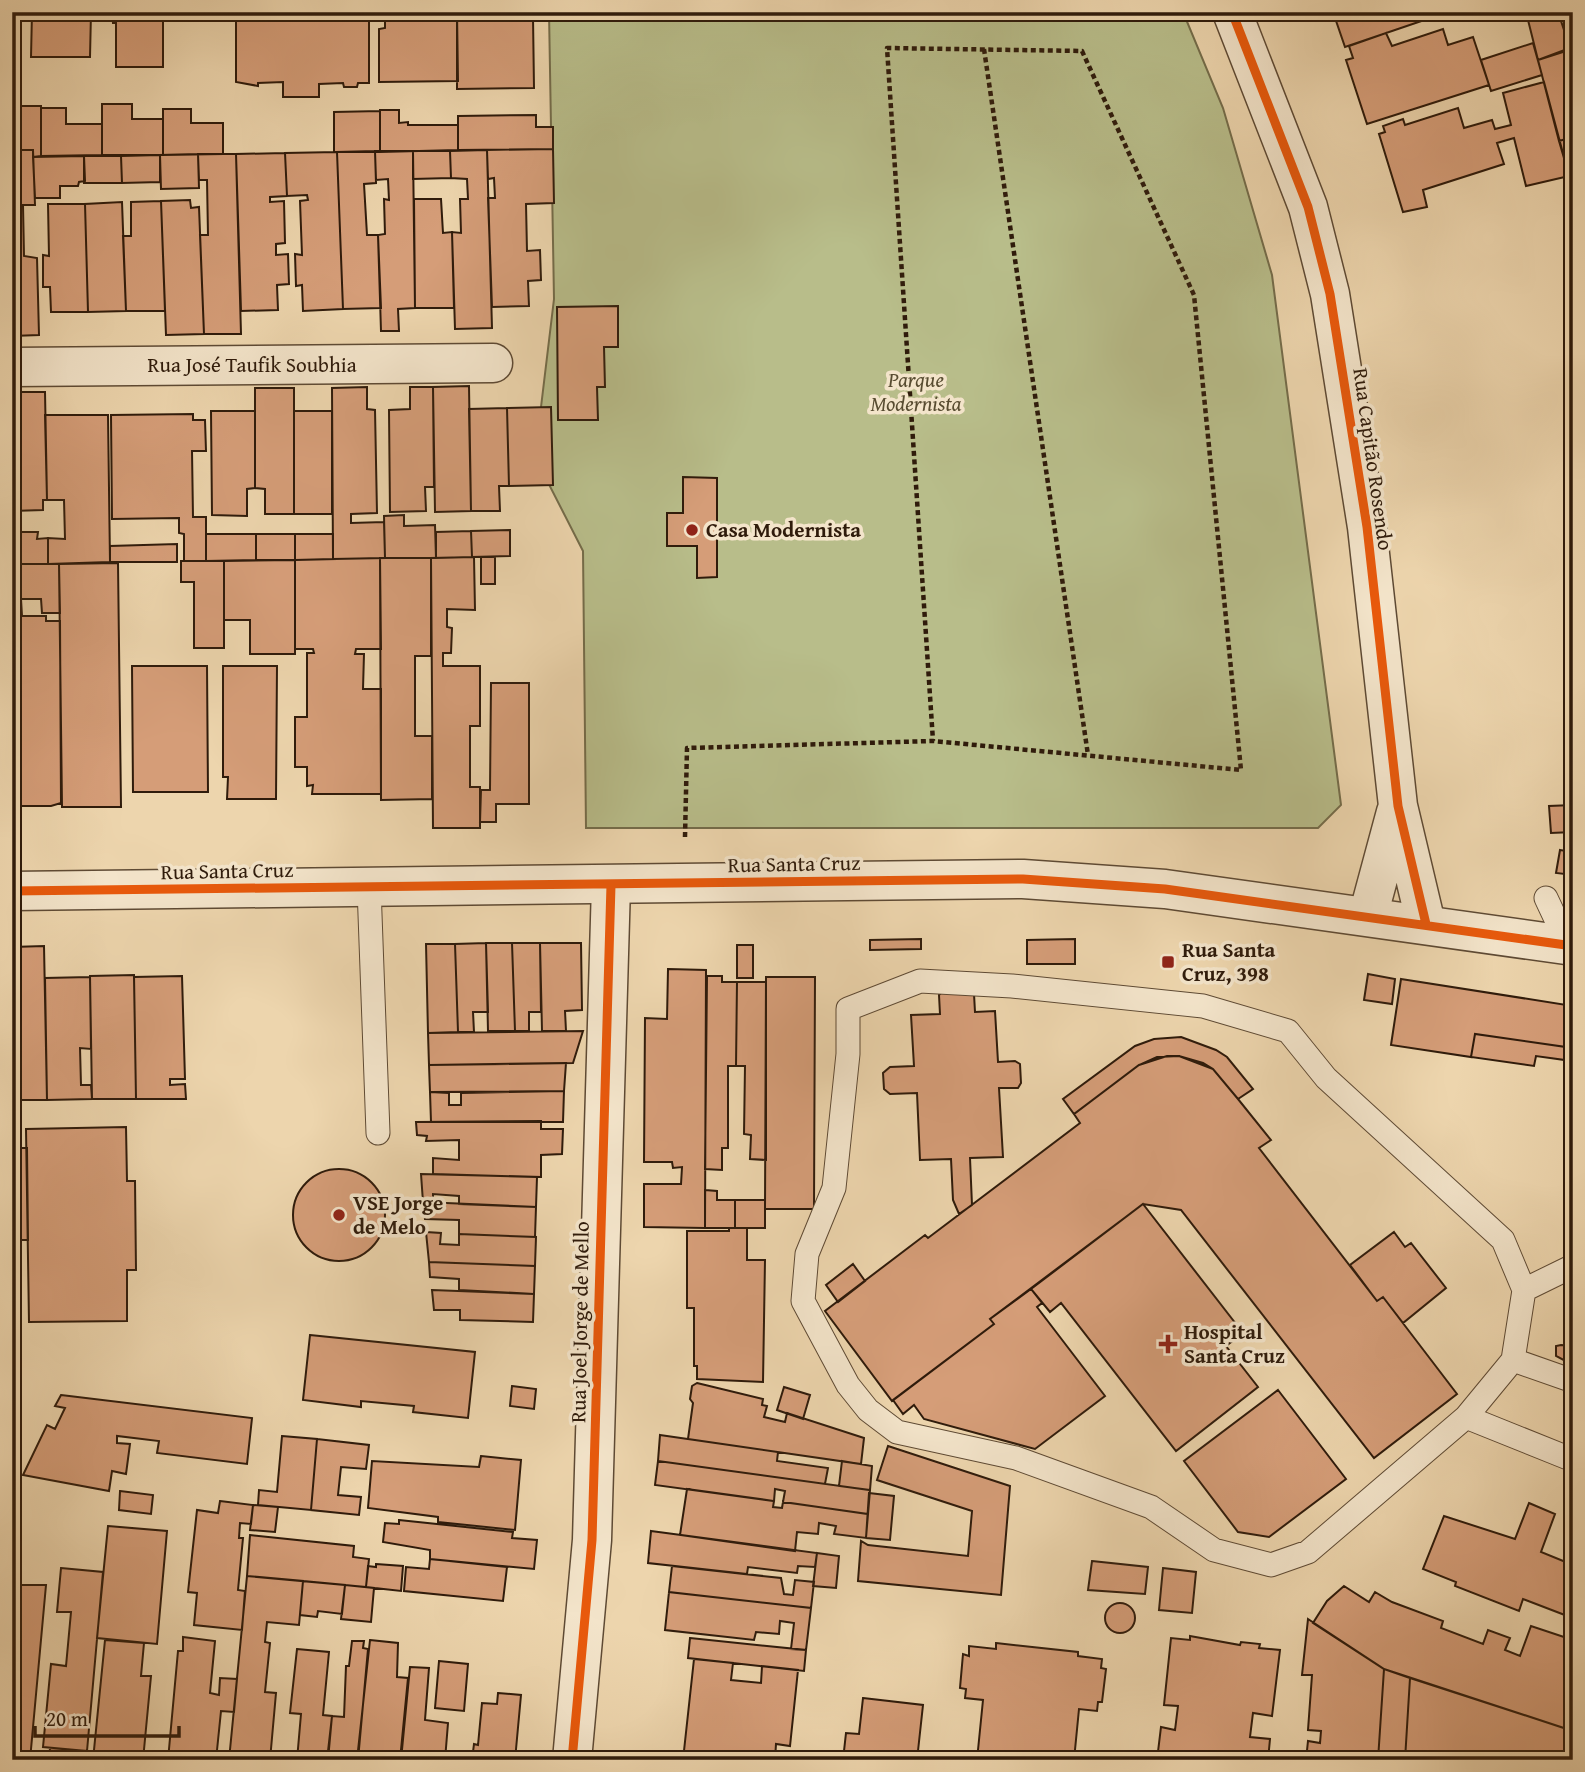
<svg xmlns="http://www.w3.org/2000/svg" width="1585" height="1772" font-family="'Gentium Book Plus',serif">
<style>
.green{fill:#b8bd8a;stroke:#746c4a;stroke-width:2}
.building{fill:#d59d78;stroke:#2f1b0b;stroke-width:2}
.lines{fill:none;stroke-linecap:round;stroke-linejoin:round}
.service-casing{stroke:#5e4a34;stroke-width:25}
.minor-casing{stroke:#5e4a34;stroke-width:41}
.tertiary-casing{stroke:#5e4a34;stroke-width:41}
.path{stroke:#2f1b0b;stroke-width:4.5;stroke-dasharray:5 3.5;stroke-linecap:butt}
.service{stroke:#f3e4ca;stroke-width:23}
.minor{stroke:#f3e4ca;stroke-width:38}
.tertiary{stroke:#f3e4ca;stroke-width:38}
.cycleway-casing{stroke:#f3e4ca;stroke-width:13}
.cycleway{stroke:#e8590c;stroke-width:9}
.poi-dot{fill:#8f2418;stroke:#f3e4ca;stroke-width:2.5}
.labels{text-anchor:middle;stroke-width:7;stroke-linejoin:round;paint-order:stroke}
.street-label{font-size:21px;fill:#2f1b0b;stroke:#f3e4ca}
.park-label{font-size:21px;font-style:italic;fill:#584c31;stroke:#f3e4ca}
.poi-label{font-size:21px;font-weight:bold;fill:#2f1b0b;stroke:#f3e4ca;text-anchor:start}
</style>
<rect width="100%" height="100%" fill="#edd5ad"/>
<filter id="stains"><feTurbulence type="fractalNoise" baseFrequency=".00286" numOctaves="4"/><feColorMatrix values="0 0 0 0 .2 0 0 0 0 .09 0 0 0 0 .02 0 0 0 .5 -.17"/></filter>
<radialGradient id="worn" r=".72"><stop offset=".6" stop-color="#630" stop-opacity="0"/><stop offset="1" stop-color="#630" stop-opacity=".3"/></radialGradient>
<path class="green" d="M549,12H1183L1223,108L1272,275L1341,805L1318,828H586L583,551L535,457L554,299Z"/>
<path class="building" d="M12,12H19V50L12,49Z
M32,12H91L90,57H31Z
M112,12H163V67H116V23H113Z
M236,12H369V83H358L357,87H344L343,83L319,84V97H283V82L258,83V86L236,82Z
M385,12H457L458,81L379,82V29L385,28Z
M457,12H527V18L533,17L534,88L457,89Z
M1333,12H1448L1345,47Z
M1526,12H1558L1570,48L1538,60Z
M1443,29L1448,45L1473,37L1489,85L1367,124L1346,60L1353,58L1349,46L1386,33L1392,46Z
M1533,43L1542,75L1491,91L1481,60Z
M1566,51L1573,76V137L1559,141L1538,60Z
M1544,82L1569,176L1526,186L1514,138L1497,143L1504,164L1423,190L1427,207L1403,212L1379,134L1385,132L1383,126L1403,119L1405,125L1458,108L1464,128L1492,120L1495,129L1511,125L1503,93Z
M102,104H132V119H163V155H102Z
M12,106H41V156L33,157V150H12Z
M41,108H66V124H102V155L41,156Z
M163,109H191V123H223V154L163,155Z
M380,110H399V123L408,122V125H458V150L380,152Z
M380,111V152H334V112Z
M536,115V127H553V149L458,150V116Z
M1573,137V189L1559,141Z
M553,149L554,203L526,204L527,251L540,250L541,280L528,281L529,306L492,307L488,198H495L494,178L488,179L487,150Z
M12,150H33L35,205H23L24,256L37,258L39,335L12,336Z
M487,150L492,328L455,329L452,232L461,233L460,199H468L467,179L451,178L450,151Z
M375,151L376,183L364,184L367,235H378L381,308L343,309L337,152Z
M375,151H413L415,308L398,309L399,331H381L378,235L385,234L384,199L389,200L388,179L376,180Z
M413,151H450L451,178L413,179Z
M337,152L343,309L303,311L302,285L296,286L295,254L302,255L300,201L308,200L307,195L287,196L285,153Z
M285,153L287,196L270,197V202L284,201L285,243L276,244V255L288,254L289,284L277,285L278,310L241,311L236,154Z
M198,154H236L241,334H204L200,235H208L207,180H199Z
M198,154L199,188L161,189L160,155Z
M160,155V182L122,183L121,156Z
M84,156L85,181L79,182L78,186H60V198H35L33,157Z
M84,156H121L122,183H84Z
M414,199H441L443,233L452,232L454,308H415Z
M190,200L191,208L199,207L204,334L166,335L161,201Z
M161,201L165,311H126L123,236H131V202Z
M122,202L126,311L88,312L85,204Z
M48,204H85L88,312H51L50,287H43V255L49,256Z
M618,306V347H604L605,387H597L598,420H558L557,307Z
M469,386L471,511L435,512L433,387Z
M367,387V409L375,410L377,513L351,514V523L384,522L385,558L333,559L332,388Z
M410,387H433L434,487H425L426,511L390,512L389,410L410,409Z
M255,388H294V514H265V489L255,488Z
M12,392H45L47,500H43V510L12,511Z
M551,407L553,485L509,486L507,408Z
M507,408L509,486H499L500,511H471L469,409Z
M211,411H255V488L247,489V516L212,515Z
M294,411H332V514H294Z
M193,414V420H205L206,451H192L193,517H206V561H184V534L179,533V518L112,519L111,415Z
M45,415H108L110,562L48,564V538L65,539L64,500H47Z
M683,477L717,478V577L697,578V546H667V513H683Z
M404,515V526L435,525L436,558H385L384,516Z
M510,530V556L472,557L471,531Z
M471,531L472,557L436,558V532Z
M12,532H38L37,539L48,538V564H12Z
M206,534H256V560L206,561Z
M256,534H295V560H256Z
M295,534H333V559L295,560Z
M177,544V562H110V546Z
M474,557L475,610L447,609V627L452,628L451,653H443V666H480V726H470V787H480V828H433L431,558Z
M481,557H495V584H481Z
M380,558H431V656H415V736H432V799L381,800Z
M380,558L381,649H356L355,654H364L363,689H381V794H312L313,785L307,786V767H295V717H307V653H314L313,649H295V560Z
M295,560V654H250V620H224V561Z
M181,561H224V648H194V582H181Z
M118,563L121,807H62L59,564Z
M12,564H59L60,613H42L41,599H21L22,616H46V621H60L61,803L51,806H12Z
M132,666H207L208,792H133Z
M223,666H277L276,799H227L228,777H223Z
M491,683H529V804H496V822H480L481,790H490Z
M1573,805V832L1551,833L1549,806Z
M1560,850L1573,852V875L1556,873Z
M921,939V949L870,950V940Z
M1075,939V964H1027V940Z
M486,943H512L515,1031H488Z
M486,943L488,1012H473L474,1032H458L455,944Z
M512,943H540L541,1012H529V1031H515Z
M540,943H581L582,1010L565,1011L566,1031H542Z
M426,944H455L458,1032L428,1033Z
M737,945H753V978H737Z
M44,946L47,1100H12V947Z
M668,969L706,970L705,1228L644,1227V1184H681L682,1167L673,1168L672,1162H644L645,1018L667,1019Z
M1368,974L1395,979L1392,1004L1364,1000Z
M134,975L136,1099H92L90,976Z
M182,976L185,1079H170V1085L185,1084L186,1099H136L134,977Z
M707,976H722V982H737L736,1066H728V1148H722V1170L705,1169Z
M90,977L91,1049L80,1048L81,1085H91L92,1099L47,1100L45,978Z
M766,977H815L814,1209H765Z
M1401,979L1573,1006V1048L1475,1034L1471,1057L1391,1045Z
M737,982H766V1160L750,1159L751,1135L744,1134L745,1066H736Z
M942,992L974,994L975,1012L995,1011L998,1062L1015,1061L1020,1064L1021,1083L1018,1088H999L1003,1157L970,1158L972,1205L959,1214L953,1200L951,1159L920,1160L917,1093L890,1094L884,1089L883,1073L890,1067L914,1066L911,1015L940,1014L939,995Z
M583,1031L573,1063L429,1065L428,1033Z
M1475,1034L1567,1047L1565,1060L1536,1056L1534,1066L1471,1057Z
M1181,1037L1216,1050L1227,1057L1253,1089L1238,1099L1213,1069L1203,1063L1179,1056H1167L1139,1065L1074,1114L1063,1099L1135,1046L1154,1039Z
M1179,1056L1213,1069L1238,1099L1271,1140L1259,1148L1377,1301L1383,1297L1457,1394L1374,1458L1181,1210L1143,1204L990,1319L994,1324L892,1401L825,1311L925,1235L928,1238L1080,1123L1074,1114L1139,1065L1157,1057Z
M566,1063L564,1091L430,1092L429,1065Z
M564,1091L563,1122H431L430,1092L449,1093V1105H461V1093Z
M541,1121V1129H563L562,1154L541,1155V1177L433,1174V1158L459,1160V1140L426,1141L427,1136L417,1135L416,1122Z
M126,1127L127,1181H135L136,1270H127V1321L29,1322L26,1129Z
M12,1148H27L28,1240H12Z
M293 1215a46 46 0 1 1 92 0a46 46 0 1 1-92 0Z
M421,1174L537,1177L536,1207L459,1204V1196L433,1194V1203L423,1202Z
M705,1190L717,1191V1200H735V1228H705Z
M735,1200H765V1228H735Z
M423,1202L536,1207L535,1237L459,1234V1220L425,1219Z
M1143,1204L1243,1333L1226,1346L1258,1387L1176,1451L1061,1303L1050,1312L1031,1289Z
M729,1228H747V1260H765L763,1382L697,1379V1366H694V1308H687V1231H729Z
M426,1232L441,1233L440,1244L459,1245V1234L536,1237L535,1266L429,1262Z
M1394,1232L1405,1247L1411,1243L1446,1288L1403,1323L1383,1297L1377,1301L1350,1265Z
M429,1262L535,1266L534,1294L459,1290V1279L430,1277Z
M853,1264L865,1281L838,1302L826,1285Z
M1031,1289L1042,1303L1037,1307L1105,1396L1035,1449L924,1419L914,1405L903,1414L893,1400L994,1324L990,1319Z
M432,1290L534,1294L533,1322L460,1320V1310H434Z
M310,1335L475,1352L468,1418L413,1412L414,1406L361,1401V1407L303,1400Z
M1561,1345L1573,1346V1365L1556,1356V1346Z
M697,1383L763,1399L762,1405L767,1406L764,1417L785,1422L787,1413L864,1438L861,1464L688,1439L693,1403L690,1399L692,1386Z
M512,1386L536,1389L534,1409L510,1406Z
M784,1387L810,1395L803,1419L777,1410Z
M1278,1390L1346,1479L1269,1537L1238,1532L1184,1461Z
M61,1395L252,1418L247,1464L157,1453L159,1441L117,1436V1443L130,1444L126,1474L112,1471L109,1491L23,1475L47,1425L55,1429L65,1408L55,1406Z
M660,1435L778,1452L777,1461L828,1468L825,1484L658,1461Z
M282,1436L317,1439L311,1510L258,1505L259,1490L277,1492Z
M317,1439L369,1445L366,1469L341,1467L338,1495L361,1497L359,1515L311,1510Z
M888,1446L1010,1486L1001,1595L858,1581L861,1541L868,1545L968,1556L972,1511L877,1480Z
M481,1456L521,1460L515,1530L438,1522V1517L368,1508L372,1461L479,1467Z
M658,1461L870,1490L868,1514L783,1502L785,1491L775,1489L774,1501L655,1485Z
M842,1461L872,1466L870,1490L839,1486Z
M687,1489L774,1501L773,1507L782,1508L783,1502L868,1514L866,1538L834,1534L836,1526L819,1523L818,1534L797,1532L795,1551L680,1535Z
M120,1491L153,1495L151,1514L119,1510Z
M869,1493L894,1496L890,1540L866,1538Z
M220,1501L253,1505L251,1524L240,1523L239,1538H243L238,1590L245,1591L242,1630L194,1625L197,1593L188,1592L197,1510L218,1513Z
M1529,1503L1555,1514L1541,1552L1573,1565L1570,1617L1523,1599L1519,1611L1455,1586L1456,1582L1423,1569L1444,1516L1515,1539Z
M253,1505L278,1507L275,1532L250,1530Z
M399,1520L513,1532L512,1538L537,1540L534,1569L430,1559V1550L383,1542L385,1523L399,1524Z
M108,1526L167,1531L157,1644L97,1638Z
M651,1531L817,1553L815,1567L798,1566L797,1573L748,1567L747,1574L648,1563Z
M250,1535L354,1546L353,1557L369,1559L366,1587L247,1576Z
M817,1553L839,1556L836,1588L813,1586Z
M430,1559L507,1567L503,1601L404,1591L406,1567L429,1569Z
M1092,1561L1148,1567L1145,1594L1088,1590Z
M376,1564L403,1566L401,1591L366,1587L368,1566L376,1567Z
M672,1566L781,1578L784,1594L793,1595L795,1580L814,1582L811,1608L669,1592Z
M61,1568L103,1572L87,1751L43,1747L51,1664L66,1666L71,1612H57Z
M1163,1568L1196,1572L1192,1613L1159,1610Z
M247,1576L303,1581L299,1625L267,1622L265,1642L270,1643L265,1692L276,1693L270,1760H229Z
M303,1581L345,1585L342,1614L318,1611L317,1617L300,1615Z
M12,1585H46L30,1760H12Z
M345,1585L374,1588L371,1622L341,1619Z
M1344,1586L1369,1602L1375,1592L1392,1602L1443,1621L1441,1628L1483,1644L1488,1630L1510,1638L1505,1650L1520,1656L1531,1626L1573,1640V1731L1384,1669L1313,1623L1327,1601Z
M669,1592L811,1608L806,1650L791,1649L794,1623L780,1621L779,1634L756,1632L754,1640L665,1630Z
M1105 1618a15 15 0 1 1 30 0a15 15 0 1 1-30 0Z
M1308,1619L1384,1669L1378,1760H1306L1308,1741L1320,1743L1321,1731L1308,1730L1312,1675H1302Z
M1190,1636L1240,1645L1241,1642L1260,1644L1259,1648L1280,1650L1272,1716L1253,1713L1250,1737L1270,1739L1268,1760H1157L1161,1727L1175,1730L1178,1706L1164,1705L1171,1638L1190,1640Z
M183,1637L215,1641L210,1693L219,1695L220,1678L237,1679L234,1712L221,1711L216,1760H168L178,1651H183Z
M690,1638L806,1650L804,1671L688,1658Z
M105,1640L144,1643L141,1676H151L143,1760H93Z
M370,1640L398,1643L397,1677L408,1678L400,1760H357Z
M352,1641H364L363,1648L368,1649L358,1760H328L332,1716L344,1717L346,1666H349Z
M996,1643L1078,1652V1656L1102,1659L1101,1668L1106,1669L1102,1702H1098L1097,1711L1079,1709L1074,1760H977L983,1700L965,1698L966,1689L960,1688L963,1654L969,1656V1646L996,1649Z
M297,1649L329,1652L323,1715L332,1716L327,1760H297L301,1714L290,1713Z
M694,1659L733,1663L731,1680L761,1683L762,1666L798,1670L790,1746L776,1744L775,1760H683Z
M439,1661L468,1664L464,1711L435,1708Z
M410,1667L429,1668L425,1720L448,1723L445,1760H401Z
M1384,1669L1410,1678L1405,1760H1378Z
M1410,1678L1573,1731L1570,1760H1534L1514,1753L1513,1760H1405Z
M498,1693L521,1695L515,1760H472L474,1744L478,1745L482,1703L497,1704Z
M863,1698L923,1705L917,1760H843L846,1733L859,1734Z
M50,1748L87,1751L86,1760H49Z"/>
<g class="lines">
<g class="service-casing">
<path id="service" d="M369,887L378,1133
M1546,898L1568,945
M1524,1290L1573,1266
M1513,1360L1524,1290L1503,1240L1326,1078L1288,1031L1203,1006L1012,986L920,981L848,1009V1054L834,1188L807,1254L803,1301L848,1385L868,1410L897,1432L1016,1458L1151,1507L1214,1550L1271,1565L1308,1552L1466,1417L1513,1360L1573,1381
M1466,1417L1573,1460"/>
</g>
<g class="minor-casing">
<path id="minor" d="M1232,12L1308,207L1330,294L1367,527L1398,806L1426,924
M12,367L493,363
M1368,916L1396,812
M572,1760L592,1540L611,885"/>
</g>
<g class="tertiary-casing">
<path id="tertiary" d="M12,891L1023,879L1165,889L1573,946"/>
</g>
<path class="path" d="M984,49L1088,755
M685,837L687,748L933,741L1241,770L1194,295L1082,51L887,48L933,741"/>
<use href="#service" class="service"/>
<use href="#minor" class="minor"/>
<use href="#tertiary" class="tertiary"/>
<g class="cycleway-casing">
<path id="cycleway" d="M1232,12L1308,207L1330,294L1367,527L1398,806L1426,924
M12,891L1023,879L1165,889L1573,946
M572,1760L592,1540L611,885"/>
</g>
<use href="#cycleway" class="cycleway"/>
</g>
<g class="poi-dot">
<circle cx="692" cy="530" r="7"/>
<rect x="1161" y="955" width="14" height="14" rx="3.5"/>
<circle cx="339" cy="1215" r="7"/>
<path d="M1164.5 1333.5h7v7h7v7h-7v7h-7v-7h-7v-7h7z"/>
</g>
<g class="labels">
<g class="street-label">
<text x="252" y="372">Rua José Taufik Soubhia</text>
<text transform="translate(1373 459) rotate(82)" y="7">Rua Capitão Rosendo</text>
<text transform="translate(794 864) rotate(-1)" y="7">Rua Santa Cruz</text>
<text transform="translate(227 871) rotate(-1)" y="7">Rua Santa Cruz</text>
<text transform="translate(580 1322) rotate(-89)" y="7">Rua Joel Jorge de Mello</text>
</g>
<g class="park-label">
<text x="916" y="387">Parque<tspan x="916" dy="24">Modernista</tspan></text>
</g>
<g class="poi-label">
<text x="706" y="537">Casa Modernista</text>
<text x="1182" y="957">Rua Santa<tspan x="1182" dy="24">Cruz, 398</tspan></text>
<text x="353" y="1210">VSE Jorge<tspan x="353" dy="24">de Melo</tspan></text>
<text x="1184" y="1339">Hospital<tspan x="1184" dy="24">Santa Cruz</tspan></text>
</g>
</g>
<rect width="1585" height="1772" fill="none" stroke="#edd5ad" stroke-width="42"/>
<rect x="14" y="14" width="1557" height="1744" fill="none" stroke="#2f1b0b" stroke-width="3.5"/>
<rect x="21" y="21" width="1543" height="1730" fill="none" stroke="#2f1b0b" stroke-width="2"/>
<path d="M35 1726v10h144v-10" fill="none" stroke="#2f1b0b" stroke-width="3.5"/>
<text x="46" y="1726" font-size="21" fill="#2f1b0b" stroke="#f3e4ca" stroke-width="5" paint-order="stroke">20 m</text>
<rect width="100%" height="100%" filter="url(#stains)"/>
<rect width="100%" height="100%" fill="url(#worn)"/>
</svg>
